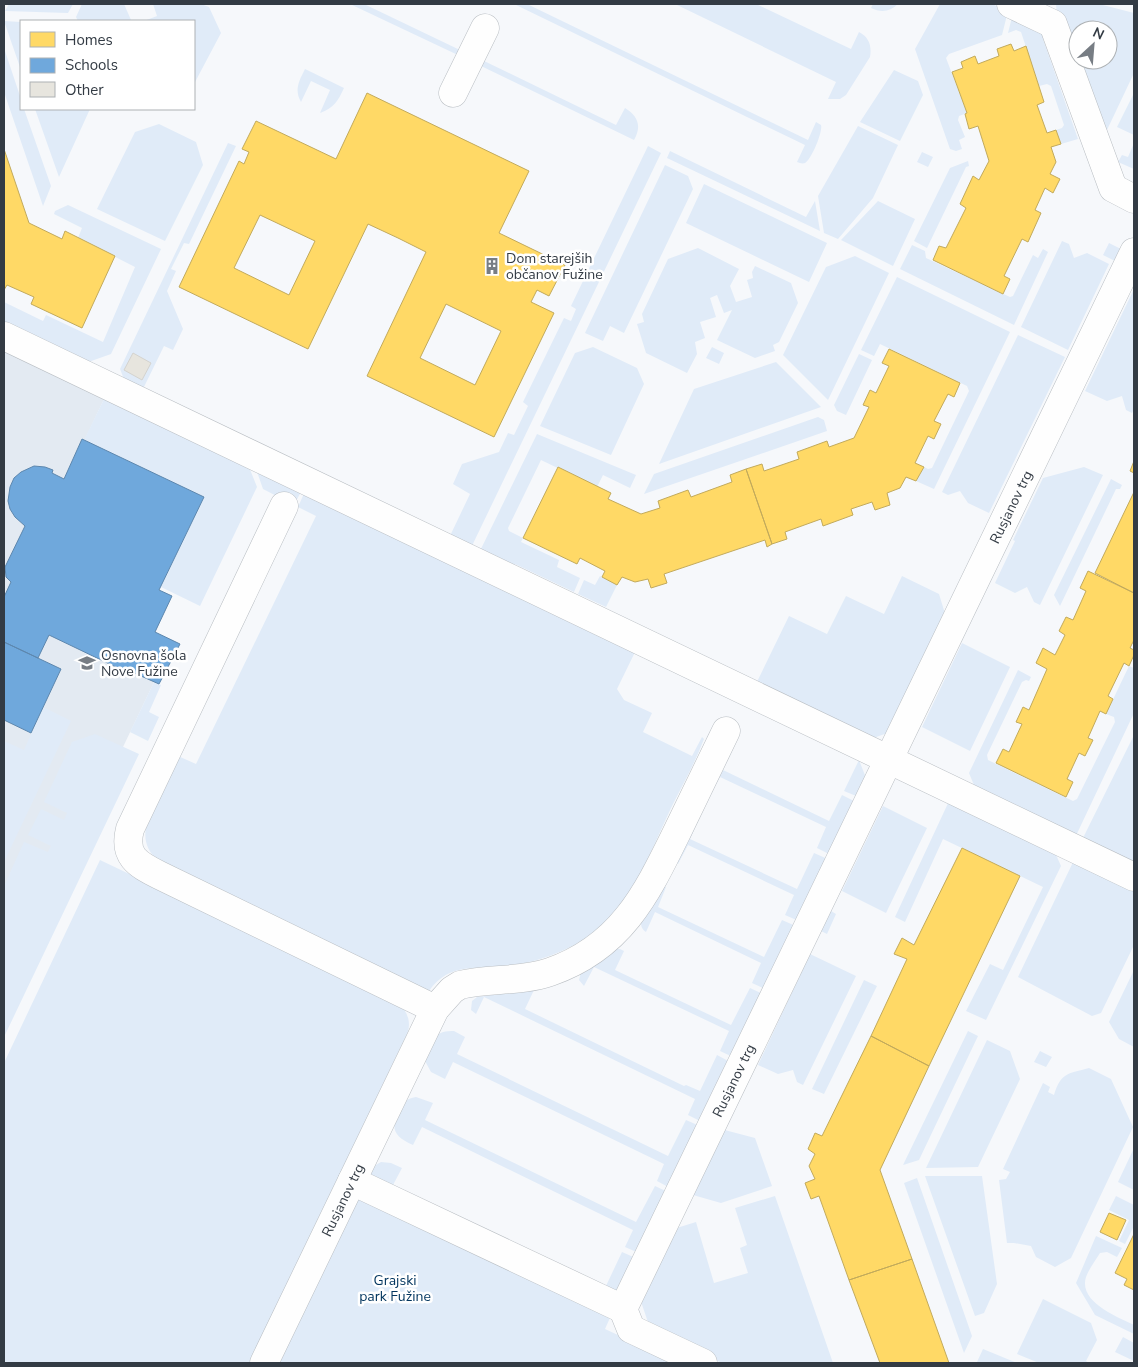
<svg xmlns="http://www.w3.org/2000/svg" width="1138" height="1367" font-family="'Nunito Sans',sans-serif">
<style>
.built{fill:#e3eaf2}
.green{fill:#e0ebf8;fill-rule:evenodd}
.homes{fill:#ffd966;stroke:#c2aa5c;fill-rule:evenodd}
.schools{fill:#6fa8dc;stroke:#5d87ae}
.building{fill:#e7e5de;stroke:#d4d3cf}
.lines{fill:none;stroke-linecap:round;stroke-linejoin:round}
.minor-casing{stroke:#b9bec3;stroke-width:29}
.minor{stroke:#fefefe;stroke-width:28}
.labels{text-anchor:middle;stroke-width:5;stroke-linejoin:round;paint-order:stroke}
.poi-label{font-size:14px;fill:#333b44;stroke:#fff;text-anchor:start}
.street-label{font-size:14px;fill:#333b44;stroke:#fff}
.park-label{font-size:14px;fill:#02355e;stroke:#fff}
</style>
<rect width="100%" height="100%" fill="#f6f8fb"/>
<path class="built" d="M4,350L104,399L85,439L204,497L159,590L172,596L155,632L180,644L159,684L154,682L123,747L127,750L4,1010Z"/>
<path class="green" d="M9,4H73L68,13L5,11Z
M82,4H124L131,20L130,21H78L76,17Z
M153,4H201L209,7L221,33L194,84V21H144L157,16Z
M350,4H364L462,51L460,56Z
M514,4H527L808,140L816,122L821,125C823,132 811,160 805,163C802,164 800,163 797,162L805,145Z
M675,4H756L851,49L859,32C869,37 872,46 870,57L846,95L840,99H828L836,82Z
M873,4H898C890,12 881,13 871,8Z
M940,4H992L1008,11L1002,35L949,54L946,58L967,113L959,116L958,120L965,137L959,140L962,149L956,151L950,149L915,49Z
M1056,4H1099L1134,13V73L1107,130L1102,129L1057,16ZM1078,30H1108V60H1078Z
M1013,13L1048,37L1043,39L1078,139L1061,144L1056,130L1062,128L1064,125L1051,86L1047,84L1039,86L1021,32L1016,30L1008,33Z
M4,21L21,22V70Z
M4,48L21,99V109H24L51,186L43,206L4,92Z
M482,60L616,125L625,108C638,116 642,126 634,140L479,65Z
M305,69L344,88C338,101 334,108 320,113L330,90L311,81L301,102C294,90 299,81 305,69Z
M894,70L918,81L923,95L900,141L860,122Z
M1134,93V135L1117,127Z
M35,109H90L59,177Z
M159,124L196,142L203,165L165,241L97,209L135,132Z
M858,126L898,145L873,198L838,239L824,233L818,196Z
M228,143L236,146L189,244L184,243L171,269L176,271L167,291L183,329L173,350L164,346L142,391L449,538L470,494L453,484L462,464L499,452L508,433L514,435L528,406L523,402L564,318L571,321L576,309L571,306L648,146L661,153L469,552L127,387L120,369Z
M1134,143V169L1118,162L1122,155L1128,157Z
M670,151L806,217L815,201L820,231L667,158Z
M922,152L933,157L928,167L917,162Z
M968,161L969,166L966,167L927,248L914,241L950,168Z
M665,165L688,176L693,189L624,333L610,326L603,341L585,333Z
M704,184L827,243L809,282L686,223Z
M878,201L915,219L893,266L841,240Z
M68,205L161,249L111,354L80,365L4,329V302L43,321L46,315L103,342L135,267L78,238L82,228L54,214L55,211Z
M1062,241L1069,244L1074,258L1087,253L1109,264L1068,350L1021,327Z
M1109,243L1121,249L1115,261L1103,255Z
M912,245L925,251L926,258L1010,297L1013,296L1033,255L1038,258L1043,249L1048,252L1014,325L900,269Z
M698,248L739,269L730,286L736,302L752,297L747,280L753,278L752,272L755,266L791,283L798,303L779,342L773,345L775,351L755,358L717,340L732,310L724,313L717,295L710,298L716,317L700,322L705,338L695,342L697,354L687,373L646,353L637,324L644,322L642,314L668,259Z
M855,256L889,273L828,400L783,355L826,267Z
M897,277L1010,332L934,489L916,481L924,467L928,469L932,468L969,391L967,386L880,344L874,356L861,350Z
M1134,289V409L1132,413L1126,410L1122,396L1107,401L1085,391Z
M1018,335L1065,357L989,513L968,503L960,491L948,495L942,492Z
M593,347L637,368L644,384L611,455L540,426L575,353Z
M712,347L724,353L719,364L706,358Z
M859,354L872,360L846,415L837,411L834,405Z
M776,362L821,407L659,464L694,389Z
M104,399L247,462L257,487L200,606L161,587L204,497L84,440Z
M818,417L824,420L827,431L644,494L654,474Z
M537,434L636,475L630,488L603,475L597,487L541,460L508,528L509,531L523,538L521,542L559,560L557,567L580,578L574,592L515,564L511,571L478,555Z
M255,466L303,488L294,505L263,489Z
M1084,467L1103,475L1040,605L1034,602L1027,587L1015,593L995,583L1015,541L1013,540L1043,478Z
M1111,479L1122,485L1120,489H1116L1060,606L1054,595Z
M306,489L637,648L617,689L624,700L652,713L643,732L692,756L702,737L704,739C695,763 682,786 671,808C647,859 627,918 574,945C553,956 531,963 508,966C477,970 450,961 429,991L157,860C146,849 143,838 147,823L178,756L196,764L316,516L298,507Z
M600,576L617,585L606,607L578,594L584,580L595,585Z
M902,576L939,594L947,620L893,731L865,741L754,688L789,616L827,634L846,596L884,614Z
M962,643L1010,667L970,751L922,727Z
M1129,666L1134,668V713L1073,842L978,795L969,773L1018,670L1031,677L1029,681L1026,680L1022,682L987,755L988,760L1073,801L1077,799L1115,722L1114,717L1106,714Z
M154,682L161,685L149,712L159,717L148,741L130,732Z
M43,707L71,721L4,862V741L24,750Z
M95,734L139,754L4,1037V886L24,842L48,852L51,846L28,835L41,809L64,820L67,813L44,802L72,742Z
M1134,735V871L1080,844Z
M730,751H732L723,770L829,821L842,795L858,803L833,856L817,848L826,827L720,777L710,796L709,793Z
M859,760L868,783L861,798L844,791Z
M950,799L1053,848L1061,866L986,1020L966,1011L990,964L1003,970L1043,887L943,839L905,922L895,917Z
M883,806L927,828L886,913L842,891Z
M698,819H699L690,839L797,889L814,853L830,860L801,922L785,915L794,895L688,845L678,864L676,861Z
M1075,858L1134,887V945L1101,1013L1092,1016L1018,977Z
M100,860L397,1002C407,1010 412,1022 407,1034L249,1363H4V1063Z
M664,887H666L658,907L764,957L782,920L798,927L767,990L752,983L761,963L655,912L646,932C642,929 641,927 641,922Z
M831,911L836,914L827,934L821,931Z
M615,949H620L624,951L615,970L731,1025L750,988L765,995L735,1058L720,1051L729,1031L594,967L584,986L579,980L581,972Z
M810,954L856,976L803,1085L797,1082L793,1070L778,1074L758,1065Z
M1134,970V1047L1119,1039L1109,1022Z
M864,980L877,986L824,1094L812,1089Z
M531,990H534L525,1009L684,1086L686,1085L700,1091L717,1055L732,1063L704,1123L688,1115L695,1099L484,997L476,1014L471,1010L472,1001L477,997Z
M454,1031L465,1037L457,1054L668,1156L686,1120L702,1127L672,1189L657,1181L664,1164L453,1062L445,1079L431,1072L425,1061C432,1043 432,1030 454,1031Z
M968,1031L978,1036L919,1160L903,1165Z
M987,1040L1010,1051L1020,1079L978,1167L926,1168Z
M1040,1051L1052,1057L1046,1067L1034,1062Z
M1089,1068L1111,1079L1133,1127L1071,1258L1055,1267L1036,1257L1031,1246L1014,1243H1007L999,1180L1006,1179L1010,1172L1003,1169L1043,1083L1050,1087L1048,1092L1054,1095C1061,1072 1068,1074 1089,1068Z
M416,1097L433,1103L425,1120L636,1222L655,1186L670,1193L641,1254L625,1247L633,1230L422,1127L413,1145C395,1137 390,1130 398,1111C402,1102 406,1099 416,1097Z
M717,1128L755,1138L772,1186L721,1203L686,1193Z
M1134,1148V1190L1118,1182Z
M381,1162L391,1163L402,1168L393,1185L605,1288L622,1252L638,1259L617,1303L364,1181L374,1166Z
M925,1176H982L997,1284L984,1313L975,1316Z
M917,1178L972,1336L964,1353L904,1183Z
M360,1189L613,1311L605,1329L678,1363H277Z
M775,1196L833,1363H722L650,1328L638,1293L667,1231L696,1222L714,1283L748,1273L740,1248L747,1245L735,1208Z
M1116,1196L1134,1205V1226L1125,1244L1119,1241L1129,1220L1109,1210Z
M1096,1236L1122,1248L1117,1257L1107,1252L1100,1253C1095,1261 1089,1269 1086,1277C1078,1302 1118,1317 1134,1325V1334L1095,1315L1076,1283Z
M1043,1299L1091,1323L1097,1340L1086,1361L1089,1363H1039L1017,1354Z
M1123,1337L1134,1343V1361L1115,1352Z
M983,1349L1017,1363H981L977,1362Z"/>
<path class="homes" d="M1011,44L1014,51L1026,46L1044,102L1037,105L1047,133L1056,130L1061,144L1051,147L1056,162L1050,174L1060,179L1053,193L1045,188L1035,210L1041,213L1028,242L1022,239L1004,276L1010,279L1003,294L933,260L939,246L946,248L966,208L960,204L973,176L979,180L989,161L978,126L969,129L965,114L967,113L952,72L963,68L961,62L975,56L978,64L999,56L997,49Z
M367,93L529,171L499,233L565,265L549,296L537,290L531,302L554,313L494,437L367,376L426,252L398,238L368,224L308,349L179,287L239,161L244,164L249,152L242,149L256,121L336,159ZM260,215L315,241L289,295L234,268ZM446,304L501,331L475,385L420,358Z
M4,149L29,223L62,239L65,231L115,256L82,328L31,304L34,297L7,285L4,290Z
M889,349L960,383L954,397L948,394L934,421L941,424L934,439L928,436L915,463L924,467L916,481L906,477L900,488L887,493L890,505L875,510L872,502L851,509L853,515L823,526L821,519L785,532L787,539L772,544L746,469L762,464L764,471L799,459L797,452L827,441L829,447L854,438L869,407L863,405L870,390L876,393L889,366L882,363Z
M1134,461V473L1130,471Z
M558,467L611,493L608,499L641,514L660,508L658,501L688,490L691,497L732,482L730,475L746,469L772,544L767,547L765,540L664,574L667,583L651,588L648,579L635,582L622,577L617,585L602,577L605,571L580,558L577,564L523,538Z
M1134,492V593L1095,573Z
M1088,571L1134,593V640L1130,648L1134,650V655L1129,666L1124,663L1108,696L1113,699L1106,714L1100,711L1088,738L1093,740L1085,756L1079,753L1067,779L1073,782L1066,797L996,763L1003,749L1009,752L1022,724L1016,722L1023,707L1029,710L1047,669L1036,663L1043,648L1055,655L1065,635L1059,631L1066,617L1073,620L1086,591L1080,588Z
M962,848L1020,876L929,1066L871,1036L907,959L894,954L902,938L914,945Z
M871,1036L929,1066L880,1170L912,1259L849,1280L819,1196L811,1199L805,1183L815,1179L809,1166L815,1154L808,1149L815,1133L822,1136Z
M1109,1213L1126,1220L1117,1240L1100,1232Z
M1134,1234V1290L1124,1285L1127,1279L1115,1273Z
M912,1259L949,1363H880L849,1280Z"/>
<path class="schools" d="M82,439L204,497L159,590L172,596L155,632L180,644L159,684L123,668L122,670L49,635L38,658L4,642V597L11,582L6,577L5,567L25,526L15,517L10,509L8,501L10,487L14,478L21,472L34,466L45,467L53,470L52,473L64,479Z
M4,642L61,669L31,733L4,720Z"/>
<path class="building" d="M133,353L151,363L142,380L124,370Z"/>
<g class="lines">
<g class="minor-casing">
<g id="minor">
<path d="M1011,4L1053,24L1113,188L1134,199"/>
<path d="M453,93L485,28"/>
<path d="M4,336L1134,877"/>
<path d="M284,506L130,829C123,856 137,864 159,875L435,1009"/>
<path d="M352,1181L623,1309"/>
<path id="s1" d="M264,1363L435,1009L452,990L460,985C490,978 521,982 550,972C622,947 647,893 678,830C694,797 710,764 726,731"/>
<path id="s2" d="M703,1363L631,1329L623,1309L1134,252"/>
</g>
</g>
<use href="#minor" class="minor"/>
</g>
<defs>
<g id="building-bare" transform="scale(1.35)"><path d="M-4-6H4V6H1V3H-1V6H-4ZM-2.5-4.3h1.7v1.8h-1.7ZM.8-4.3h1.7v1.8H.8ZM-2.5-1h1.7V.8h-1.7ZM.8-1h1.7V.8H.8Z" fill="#777d84" stroke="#fff" stroke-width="2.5" paint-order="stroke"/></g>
<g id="school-bare" transform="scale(1.35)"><path d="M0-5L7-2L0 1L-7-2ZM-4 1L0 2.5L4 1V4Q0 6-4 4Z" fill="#777d84" stroke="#fff" stroke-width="2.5" paint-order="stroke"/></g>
</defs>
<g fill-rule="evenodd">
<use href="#building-bare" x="492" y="266"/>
<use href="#school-bare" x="87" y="663"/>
</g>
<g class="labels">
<g class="poi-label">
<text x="506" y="263">Dom starejših<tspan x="506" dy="16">občanov Fužine</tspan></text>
<text x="101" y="660">Osnovna šola<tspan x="101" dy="16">Nove Fužine</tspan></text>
</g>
<g class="street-label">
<text dy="5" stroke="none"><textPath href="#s2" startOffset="992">Rusjanov trg</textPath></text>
<text dy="5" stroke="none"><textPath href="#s2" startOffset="355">Rusjanov trg</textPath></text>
<text dy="5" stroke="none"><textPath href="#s1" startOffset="181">Rusjanov trg</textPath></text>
</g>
<g class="park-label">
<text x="395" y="1285">Grajski<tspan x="395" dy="16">park Fužine</tspan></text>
</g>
</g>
<rect width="1138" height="1367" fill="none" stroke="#333b44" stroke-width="10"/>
<rect x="20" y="20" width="175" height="90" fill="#ffffff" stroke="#adb1b4"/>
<rect x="30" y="32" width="25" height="15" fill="#ffd966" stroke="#adb1b4"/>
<text x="65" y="45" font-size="15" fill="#333b44">Homes</text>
<rect x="30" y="58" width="25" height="15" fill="#6fa8dc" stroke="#adb1b4"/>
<text x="65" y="70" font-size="15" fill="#333b44">Schools</text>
<rect x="30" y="82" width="25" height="15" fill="#e7e5de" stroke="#adb1b4"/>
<text x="65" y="95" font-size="15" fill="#333b44">Other</text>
<g transform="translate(1093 45) rotate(26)"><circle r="24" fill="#ffffff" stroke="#adb1b4"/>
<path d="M0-4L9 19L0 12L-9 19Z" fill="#777d84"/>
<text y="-8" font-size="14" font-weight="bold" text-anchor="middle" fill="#333b44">N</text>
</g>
</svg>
